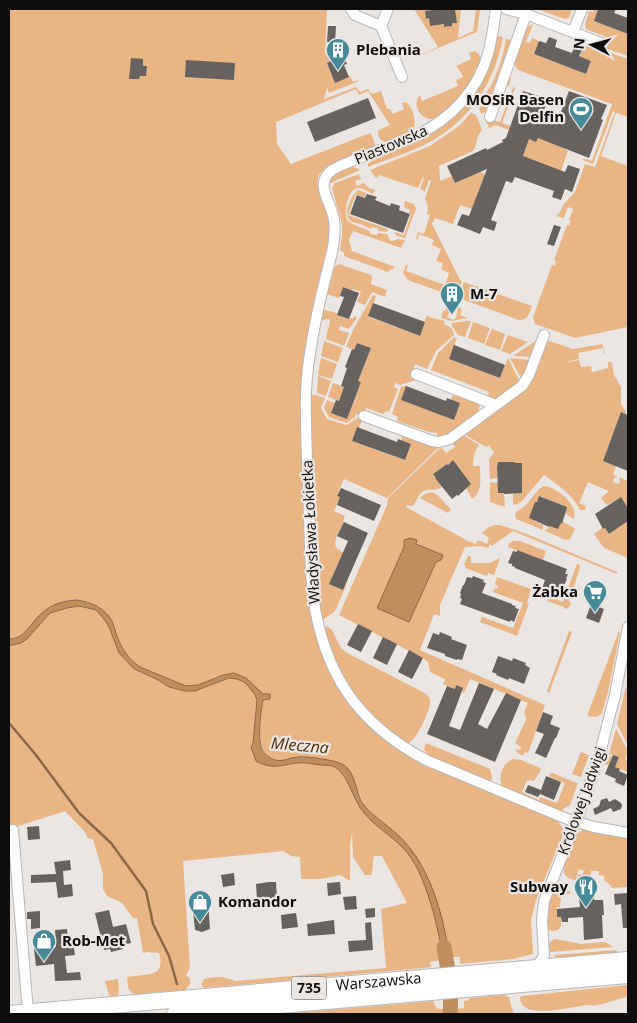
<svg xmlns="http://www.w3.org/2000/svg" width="637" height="1023" font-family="'Open Sans',sans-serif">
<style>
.green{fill:#eab585;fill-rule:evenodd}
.water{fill:#c28d5d;stroke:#8c6745}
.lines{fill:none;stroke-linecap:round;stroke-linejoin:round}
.stream{stroke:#8c6745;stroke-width:2.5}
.river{stroke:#c28d5d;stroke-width:15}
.building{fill:#656260}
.street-casing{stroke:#bab7b4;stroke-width:12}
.primary-casing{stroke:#bab7b4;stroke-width:18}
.street{stroke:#fff;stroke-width:10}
.primary{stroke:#fff;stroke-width:16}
.labels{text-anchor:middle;stroke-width:4.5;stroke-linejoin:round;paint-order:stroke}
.shield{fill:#eae6e4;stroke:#504e4d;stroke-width:1}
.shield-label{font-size:14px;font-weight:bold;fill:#0e0d0c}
.poi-label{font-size:15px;font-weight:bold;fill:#0e0d0c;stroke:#eae6e4;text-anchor:start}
.street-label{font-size:15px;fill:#0e0d0c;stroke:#eae6e4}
.water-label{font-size:16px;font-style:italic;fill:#4f2c03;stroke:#eae6e4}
</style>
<rect width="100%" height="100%" fill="#eae6e4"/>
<path class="green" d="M9,9H327L325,55L339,44H347L351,49L347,54H345L343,51L341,50L328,56L331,61L327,63L335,82L350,76L353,82L358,80L357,82L329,93L327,88L324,99L356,87L360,92L368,89L372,94L381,91L387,109H390L393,114L404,109L402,103L406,102C413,108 416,119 414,128L409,134L387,142C381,142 378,137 378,132L379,130L390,125L368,91L359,95L356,89L276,122L277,144L291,164L370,133L371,134L375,144L373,148L327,167C307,180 324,200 328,217C331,226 330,235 329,244L309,330L304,359L301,385L308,592L313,622L332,675L342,695L349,705L373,730L390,744L416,760L558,821C561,825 564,829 563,835L536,900L531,920L533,954L513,959L460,964V957H450L445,934L439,910L416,856L363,804L351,773L315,759L305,757L282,761H277L266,756L262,747L260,736L259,722L263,700L270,694L263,695L246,678L234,673L223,675L198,685L186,686L140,667C128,659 122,649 117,636C115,632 115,625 112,621C110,619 106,616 103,614C99,610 96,606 91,603C82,598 67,600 57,604C37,610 29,638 9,639Z
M414,9H435V10L425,11L426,19L429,18L431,26L444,24V27L452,26V23H457L455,9H461L458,38L473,31L476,9H480L477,32L401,63L438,47Z
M536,9H572L569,18L565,19Z
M594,9H598L594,21L628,34V56L602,47L606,37L586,29L585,25L589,11L593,12Z
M533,24L526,42L530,43L532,38L539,41L534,54L586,74L591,61L580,56L582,50L585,51L587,45L628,59V117L616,113L601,156L628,166V327L575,338L535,324L533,317L552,265L555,266L556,261L554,260L567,225L569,226L571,221L569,220L573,209L568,207L564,218L556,216L560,212L563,205L575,192L585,164L595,167L615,112L613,111L593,164L583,160V158L592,161L612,104L518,70L514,64L527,27Z
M497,36L503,37C495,83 469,121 428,143C409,153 388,159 368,167V164L371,160C388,152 408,146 425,137C466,115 487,82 497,36Z
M506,39L512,40L489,110L481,114C480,110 478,107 480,103C482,98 486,93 489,89C498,73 503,56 506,39Z
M475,51L478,53C479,55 481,58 481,60C480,76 450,112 436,118C423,124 410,104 420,95L422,101L458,86L456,80L463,77L460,71L456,66L471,59L469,53Z
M509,77L511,78L509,86L515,88L502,123L511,126L509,130L496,125L489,128L484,116H485L489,119L500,122L513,88L506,85Z
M471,113L476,115L482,130C475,138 478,144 473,151L439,166L440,181L452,176L455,183L480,172L485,174L472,209L460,205L453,224L435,218L432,224L460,280L462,281L455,297L408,280L403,273L406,265H408L406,271L445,285L449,273L441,269L443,263L436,261L441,249L432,245L434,240L419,234L417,240L416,239L418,232L424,234L430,215L427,214L428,207L425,198L431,181L429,180L425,191L420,189L424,178L423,177L418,188L379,175L377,178L375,177L370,170L430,146L459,126Z
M544,119L565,149L568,151L561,171L523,157L529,139L536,141Z
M352,167L357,168L360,170L328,184C332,173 342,171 352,167Z
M359,174L361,179L355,181L357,186L364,183L369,188L375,190L373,194C369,192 363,188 358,188C347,190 344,212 347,220C352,225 363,228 370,231V234L377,235L378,233L386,234L388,235L389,239L391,241L396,240L397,239L405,240L401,248L353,231L349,240L352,251L395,267L393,269L389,270L388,272L344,256V253L340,250L342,235V224L332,188L335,183Z
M358,190L366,193L365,197L356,194L348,215L388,229L387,232L378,231V228L371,227V229C367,227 363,225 360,224C357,223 354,223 352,222C341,216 351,195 358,190Z
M405,201L414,204L416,209L405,238L397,236L394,233L395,232L404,235L411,214L409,213L410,210L404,207Z
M339,264L371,275L372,277L371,284L387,290L385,297L372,292L365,305L357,302L361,292L352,289L351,290L343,287L339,298L327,294L333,268Z
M464,282L532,306C529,313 528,321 519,320L459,298Z
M373,295L376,296L369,317L419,336L427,315L429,317L445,321L444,324C449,326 454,329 454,335L436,351L427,369L415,364L410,378L416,380L400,385L395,383L394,387L398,389L389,412L386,411L383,414L366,408L363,416L356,414L355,417L347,423L329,417L324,408L327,400L338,404L336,407L333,406L331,413L347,418L361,382L358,381L371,348L357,343L354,350L346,347L354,328Z
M448,304L455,306L454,311L450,310L447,317L453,320L456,318L458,307L462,309L460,315L468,318L451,321L441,318L443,311H445Z
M323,310H325L337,313V315L349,319V318L353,319L354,316L357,318L349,329L340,326L339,330L349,333L344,346L326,339L328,328L329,327L330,320L326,319L325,320L321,319Z
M468,321H471L465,337L458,335L452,326V323Z
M473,322L490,328L484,344L468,338Z
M492,329L505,334L500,350L485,345Z
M508,335L528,342L510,354L501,351Z
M454,337L457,338L449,359L500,378L508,358L520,382L496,400L489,398L488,395L489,392L431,370L438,353Z
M537,340V343L532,357L513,356Z
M324,341L343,348L338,362L321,356Z
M546,341H549L573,349L602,344L605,354H604L603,348L578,353L579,359L569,361L568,362L579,360L581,367L591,366L592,372L608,368V362H610L612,363L614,375L621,387V404L626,412L625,414L621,413L603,461L616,466L613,475L617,476L616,478H614L613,482L619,484L620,480L619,479V477L628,481V508L621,497L607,505L601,498L609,491L588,482L579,503L586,506L585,510H580C572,494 558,485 544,475L522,501L518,504L513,505V494L515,493H522L515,462H498L497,478L490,479L489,459L494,453L489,445L486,447L467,436L465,432L520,392Z
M321,358L337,364L332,379L318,375Z
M510,358L531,360L522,380Z
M318,376L331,381L326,396L317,393Z
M333,383L344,387L339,401L328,397Z
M407,385L401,400L454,419L460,403L454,401L450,402L453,394L480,405L477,415L449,436L437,438V433L429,432L397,421L398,417L392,414L401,387Z
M312,395H316L325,398L321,408L327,419L347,425L357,418L362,420L359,428H357L352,441L404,460L411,444L400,443L403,434L439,447L387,498L344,479L337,495L340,497L334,511L345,516L343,522H344C341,528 333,540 336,547C337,548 342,552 343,553L329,584L343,590L346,583L347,584L336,609L334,612L324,619L322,620L319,602L316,573L310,397Z
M463,433L466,437L479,445C474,452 473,458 473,466H480C480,478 483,492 472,499L466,488L471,484L453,461L448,464H447L433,474L442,487C435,492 427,487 421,493C418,496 416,501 414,505L411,506L407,505L406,507L468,541L476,544L478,540L487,544L489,538L482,533L489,527L495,525H500L527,534L617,572V574L513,531L492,546L490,544L488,548L481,546L465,547L440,605V616L434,614L420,650L545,705L528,753L525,752L523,756L518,753L515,749L520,750L521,747L515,743L526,720V717L524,712L528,703L470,679L464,693L462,692L463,688L456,685L455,689L443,684L445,679L430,672L428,662L423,658L339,615L387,505L388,498L440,448L443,449L446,453L455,447L452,442ZM410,538L438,560L436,562L409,621L404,547V540Z
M490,482L498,483V493H504L505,507L490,502Z
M544,486C555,487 571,499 574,511C575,513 574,517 574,519L564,513L567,507L540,496L537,502L534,521L543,525V530L516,519L515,516L516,512L525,506L539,489Z
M431,492C440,494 444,504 451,509L448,513L420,498L425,494Z
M628,521V558L604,548L594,534L602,528L603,529L605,528L609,534Z
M563,522L571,526L575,529L570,539L566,540L545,531L546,529H548L549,526L558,529L561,523H562Z
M514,541H520L546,551L543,560L508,547L509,543Z
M468,556H471V563H490L500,558L494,575L488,573L487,576L465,568L466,566L464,565Z
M577,564H579L580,568L569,601L571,604L568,608L564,609V607L547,601L549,597L563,602Z
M497,577L531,589L527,603L529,604L517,636L480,622L482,617L513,628L523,603L493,592L495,588L497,589L498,586L495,584Z
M79,606L96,610L100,613L109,627L119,653L134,670L158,680L163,684L205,688L229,678L237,679L244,682L249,686L255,695L257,700L253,743L251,747L262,764C275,768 284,765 296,763C305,762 314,764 323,765C326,765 331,765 334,766C347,772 354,799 362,811C374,826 392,835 405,849C427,875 438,926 443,960L430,962L431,967L423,968L204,988L201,985L204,979C215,976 225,976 235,981L386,968L381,909L407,903L382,856H374C372,862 374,869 371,875H365L353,857L352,832L350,846V881L340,875L321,879H301L300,857L291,856L283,851L183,861L190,968L186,975L190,979V984L185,991L137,995C127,992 128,986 127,977C133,976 151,975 156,972C162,968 161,959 159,953L148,952L143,953L137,918H133L122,903L107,896L103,889V874L93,839L88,838L84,831L65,811L9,829V646L21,643L27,639L50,613L67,608Z
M327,626L332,630L341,648L347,653L423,692C426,694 429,696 430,700C432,707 416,742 408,743C403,743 392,734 388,730C374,718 360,705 349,689C337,671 331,649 324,629Z
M569,631L572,632L549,693L547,691Z
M619,631L620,633L608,692L602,713C598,718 593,717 587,716Z
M628,685V746L617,724L625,690L627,686Z
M616,729L628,751L625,759L628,760V772L605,764L608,756L612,757L610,761L616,764L619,757L609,754Z
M426,743L490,769L492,777L491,781L489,782L431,758L427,754L424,749Z
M581,752L589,755L581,777L572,774Z
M513,759L521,760L540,768L541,770L534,781L527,780L522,792L539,800L540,797L557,803L565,783L550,777L549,774L552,773L577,783H578L570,805L563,809L562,812L502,787C498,777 502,763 513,759Z
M583,830L628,838V887L612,888L609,884L604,880V876L599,875V871H591L590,880H577L579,874L582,875L584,871L579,869L576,880C558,878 564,865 568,853C572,844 574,834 583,830Z
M559,889H565L572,893L567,894L561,897L560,907H557V917H561V926L558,930C554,931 549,932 547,927C545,922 549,898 552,893C555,890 556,890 559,889Z
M556,939L581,944L604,942L607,943L613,947L550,952C548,946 549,940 556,939Z
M616,950L618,953L563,958H557L553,955Z
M118,979L119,993L118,996H112L109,995L105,981Z
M628,985V996C618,999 608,1003 598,1005C594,1006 590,1005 586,1005C572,1007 519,1021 520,997L522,996Z
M505,995L510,998V1002L514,1014H454V1009L464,1008V1001L469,1000V998Z
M433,1001C437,1010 437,1009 447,1009L446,1014H282Z"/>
<path class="water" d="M410,538L417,540L416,544L443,555L441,560L436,562L409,622L377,608L404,547V540Z
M76,600C90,601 105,608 112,621C114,625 115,631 117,636C122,649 128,659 140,667L186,686L198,685L223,675L234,673L246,678L263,694H270V699L263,700C261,712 255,746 266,755C267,756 271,758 272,759C282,763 288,758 298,757C307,756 334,760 342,764C356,771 355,792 363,804C373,817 391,827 402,839C432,869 446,924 450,965H444C440,934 426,870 403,848C390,834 372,825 361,809C353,797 347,774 335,767C331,765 325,765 320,765C312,764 305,762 297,763C281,765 272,770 256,761L251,747L253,743L257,700L255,695L249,687L244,682L237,679L229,678L195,691H185L169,687L158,680L134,669L119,653L109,627L104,619L96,610L88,608L79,606L67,608L50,613L27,639L21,643L9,646V639C25,639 31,622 42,613C52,604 63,601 76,600Z"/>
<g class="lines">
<path class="stream" d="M9,723L36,755L79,813L111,843L146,891L153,924L169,956L177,984"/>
<path class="river" d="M444,947C448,969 452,992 450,1014"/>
</g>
<path class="building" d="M441,9H455L457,23H452V26L444,27V24L430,26L429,18L426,19L425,11Z
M598,9H616L614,13L628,18V34L594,21Z
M328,26H336L335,42H327Z
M549,37L557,40L555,47L572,53L575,45L583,48L579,56L591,61L586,74L534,54L539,41L546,43Z
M341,50L343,51L345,54L344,57L347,64L344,65L349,77L335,83L327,63L331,61L328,56Z
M131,58L143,59V66H147L146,76H140L139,79H129Z
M186,60L235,63L234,80L185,77Z
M523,91L548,99L543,113L553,117L561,112L569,91L607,105L601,119L603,120L589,158L538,138L536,142L529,139L523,156L565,172L568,165L580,169L572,192L565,189L561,200L552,197L554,191L515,177L512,183L506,181L491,220L497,222L494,231L483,227L480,234L457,225L462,214L469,216L487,169L455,183L447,166L486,148L487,150L503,142L502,140L506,138Z
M368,98L376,118L315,142L307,122Z
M367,194L377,197L375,200L390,206L391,203L400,206L399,210L410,214L403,233L350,214L357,195L365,198Z
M554,225L561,227L554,246L547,244Z
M343,287L359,293L349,319L337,315L344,297L340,296Z
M373,303L425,322L420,336L368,316Z
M357,343L371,348L358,381L361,382L347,419L331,413L336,400L339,401L344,387L341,386L347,368L345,367L352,349L354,350Z
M454,345L505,365L500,378L449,359Z
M406,386L446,401L447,398L460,403L454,420L401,400Z
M621,412L628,415V471L603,461Z
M357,427L397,442L398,439L411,444L405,460L352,441Z
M453,460L471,484L458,496L457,495L452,499L435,478H436L433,474L447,464L448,465Z
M498,462H515V463H522V493L504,494V493H498L497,467Z
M341,488L381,505L374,521L337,505L340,497L337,496Z
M539,496L567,507L562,524L561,523L558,529L549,526V527L529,518L535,502H537Z
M621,497L628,508V521L609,534L605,528L603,529L595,514Z
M344,522L368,533L343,590L329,584L348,541L337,536Z
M517,550L567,569L565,574H568L566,579H567L559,596L555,594L554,596L544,592L545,590L542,589L545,580L515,568V567L512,566V564L508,563L513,551L517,552Z
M473,576L484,580L483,582L486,583L482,593L512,604V605L516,606L515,608L519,609L514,622L510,620V622L460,604L462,599L460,598L461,594L460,593L463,585H464L467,577L472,578Z
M591,604L604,609L599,623L586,618Z
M358,624L372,631L361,652L347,645Z
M440,632L452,637L451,639L467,645L462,660L457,659V660L445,656V654L427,648L433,633L439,635Z
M383,637L397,644L387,665L373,658Z
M409,650L423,658L412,679L398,672Z
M498,656L512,661L513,658L526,663L525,665L530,668L524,684L509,678L508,680L496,675L497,674L492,672Z
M479,683L494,689L478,724L487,729L506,693L521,700L495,762L427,734L447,686L455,689L456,685L463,688L449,726L460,730Z
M543,712L553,716L550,724L560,728L556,738H555L546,758L535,753L544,734L536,731Z
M613,755L619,757L615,767L620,769L619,771L628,775L624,786L615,782L616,779L605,774Z
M546,776L561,782L554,800L540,794L538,797L525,792L528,785L541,790Z
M607,798L609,802L615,799L621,803L622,805L621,809L613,812L611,808L595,815L593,809L599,806L601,800Z
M39,826L40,839L28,840L27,827Z
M70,860L71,870L63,871L64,885L72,884L73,896L58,898L56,882L31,883V875L56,874L54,862Z
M234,873L235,885L223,887L221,875Z
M592,879L594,900H603L604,915H602L603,938L584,940L583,917L568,918V922H562L561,917H557V909L580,907L579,898H582L580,880Z
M269,882H276L277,899L257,900L256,884Z
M340,882L341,894L328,896L327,883Z
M628,893V928H623L621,904L615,905L614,894Z
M356,896L357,909L345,910L343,897Z
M208,900L210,929L202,932L195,930L192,901Z
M375,908V917L366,918L365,909Z
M109,910L113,927L126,924L131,943L122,945L123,949L111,952L110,949L104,950L95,913Z
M40,911V928L31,929V919H27V912Z
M296,913L298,927L282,929L281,915Z
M334,920L335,934L308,936L307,924Z
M371,922L373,950L349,952L348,941L366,940L365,923Z
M67,929L68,942H73L75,955L65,956L67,973L80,972L81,980L55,981L54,964L36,966L34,949L56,947L55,930Z"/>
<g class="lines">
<g class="street-casing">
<path id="street" d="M351,9L355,15L381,26L388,9
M496,9C494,24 492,39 488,54C478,90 451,119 417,135C389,148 359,156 332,170C316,183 327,196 332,212C335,220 335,230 334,239C333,253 328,266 325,280C316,316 308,353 306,391C305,432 308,474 309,516C310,542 310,569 313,595C323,673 358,724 426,760L567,819L594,827L628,833
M506,9L526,14L603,44
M381,26L402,77
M573,32L582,9
M490,117L526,14
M416,374L496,405
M364,416L432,441L439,442L450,439L522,386L529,375L544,335
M13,830L28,1012
M534,968L541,961L544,955L542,920L544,901L581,809L600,753L615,695L628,627"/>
</g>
<g class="primary-casing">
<g id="primary">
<path id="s1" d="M9,1014L628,960"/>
<path d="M175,1014L628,975"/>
</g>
</g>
<use href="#street" class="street"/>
<use href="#primary" class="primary"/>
</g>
<defs>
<g id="building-pin" transform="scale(1.25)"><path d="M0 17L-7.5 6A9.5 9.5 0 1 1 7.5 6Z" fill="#468a98" stroke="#eae6e4"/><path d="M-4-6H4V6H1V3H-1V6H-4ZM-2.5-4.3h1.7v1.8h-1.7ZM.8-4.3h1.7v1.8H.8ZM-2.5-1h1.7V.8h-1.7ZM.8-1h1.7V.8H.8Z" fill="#fff"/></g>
<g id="stadium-pin" transform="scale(1.25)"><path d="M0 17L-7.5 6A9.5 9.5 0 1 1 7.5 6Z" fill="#468a98" stroke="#eae6e4"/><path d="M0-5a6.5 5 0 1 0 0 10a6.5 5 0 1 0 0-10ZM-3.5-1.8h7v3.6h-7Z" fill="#fff"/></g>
<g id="supermarket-pin" transform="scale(1.25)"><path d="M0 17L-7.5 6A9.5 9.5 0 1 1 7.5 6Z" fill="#468a98" stroke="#eae6e4"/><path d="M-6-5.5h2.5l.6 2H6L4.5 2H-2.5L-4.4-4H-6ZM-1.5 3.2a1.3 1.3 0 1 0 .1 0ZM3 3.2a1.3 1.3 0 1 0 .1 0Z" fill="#fff"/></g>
<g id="restaurant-pin" transform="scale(1.25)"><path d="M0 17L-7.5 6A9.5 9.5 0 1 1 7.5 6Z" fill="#468a98" stroke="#eae6e4"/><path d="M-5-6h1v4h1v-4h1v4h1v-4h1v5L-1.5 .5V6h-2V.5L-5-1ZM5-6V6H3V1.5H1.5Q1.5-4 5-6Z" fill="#fff"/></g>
<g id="shop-pin" transform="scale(1.25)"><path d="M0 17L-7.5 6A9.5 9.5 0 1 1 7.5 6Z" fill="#468a98" stroke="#eae6e4"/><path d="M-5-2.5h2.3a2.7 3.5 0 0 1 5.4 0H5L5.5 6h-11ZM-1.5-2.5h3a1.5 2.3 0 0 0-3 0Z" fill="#fff"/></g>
</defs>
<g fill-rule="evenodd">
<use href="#building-pin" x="338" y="50"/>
<use href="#stadium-pin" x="581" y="109"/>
<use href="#building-pin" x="452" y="294"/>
<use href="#supermarket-pin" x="595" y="592"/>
<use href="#restaurant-pin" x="586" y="887"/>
<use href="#shop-pin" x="200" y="902"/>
<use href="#shop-pin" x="44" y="941"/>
</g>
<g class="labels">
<rect class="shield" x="291.5" y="976.5" width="35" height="23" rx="4"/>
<g class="shield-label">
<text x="309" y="993">735</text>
</g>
<g class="poi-label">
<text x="356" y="55">Plebania</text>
<text x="564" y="105" text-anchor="end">MOSiR Basen<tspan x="564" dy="17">Delfin</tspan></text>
<text x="470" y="299">M-7</text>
<text x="578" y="597" text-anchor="end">Żabka</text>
<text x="568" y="892" text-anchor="end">Subway</text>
<text x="218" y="907">Komandor</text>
<text x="62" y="946">Rob-Met</text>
</g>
<g class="street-label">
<text transform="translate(391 145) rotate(-23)" y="5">Piastowska</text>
<text transform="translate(311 532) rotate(-93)" y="5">Władysława Łokietka</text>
<text transform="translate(582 801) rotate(-70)" y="5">Królowej Jadwigi</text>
<text dy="5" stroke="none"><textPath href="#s1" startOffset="371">Warszawska</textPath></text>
</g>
<g class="water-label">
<text transform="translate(300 745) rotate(5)" y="6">Mleczna</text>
</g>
</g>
<rect width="637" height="1023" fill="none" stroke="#0e0d0c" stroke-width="20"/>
<g transform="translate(592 45) rotate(276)" stroke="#eae6e4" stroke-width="4" paint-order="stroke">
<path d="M0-4L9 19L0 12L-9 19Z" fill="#0e0d0c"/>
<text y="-8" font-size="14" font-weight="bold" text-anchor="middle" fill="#0e0d0c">N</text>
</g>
</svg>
